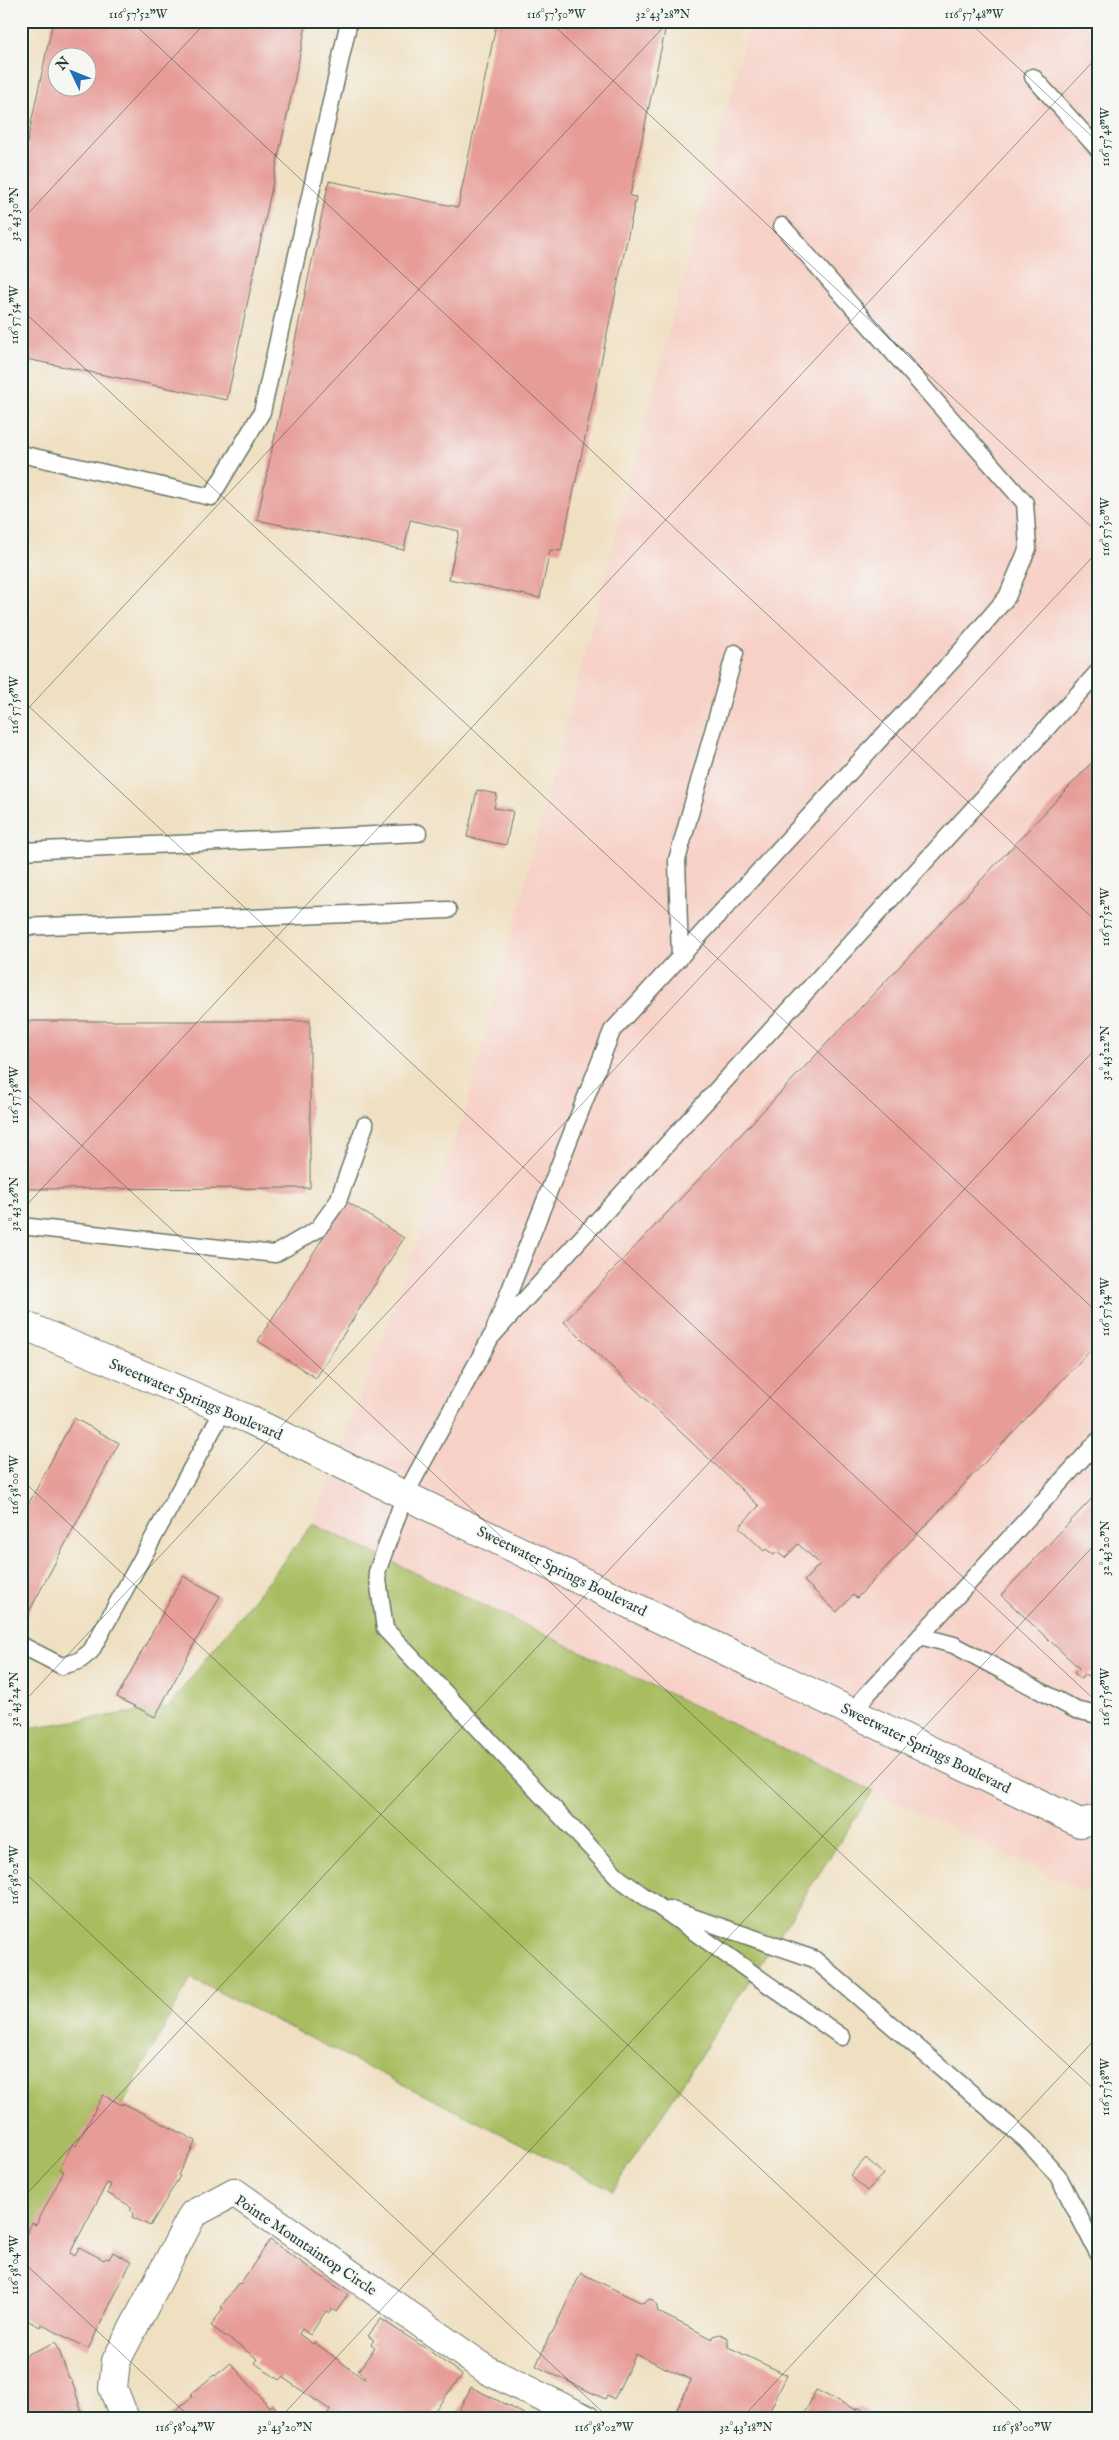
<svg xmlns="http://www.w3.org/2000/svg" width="1119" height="2440" font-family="'IM FELL English',serif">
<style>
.built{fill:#f7d1c7}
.green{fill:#a9bd61;stroke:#647d4a}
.building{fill:#e79c98;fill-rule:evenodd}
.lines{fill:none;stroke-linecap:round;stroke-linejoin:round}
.service-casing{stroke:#687666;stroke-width:19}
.minor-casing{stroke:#687666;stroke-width:30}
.tertiary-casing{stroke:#687666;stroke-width:30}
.service{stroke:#fff;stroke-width:16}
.minor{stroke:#fff;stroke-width:28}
.tertiary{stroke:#fff;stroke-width:28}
.ticks{fill:none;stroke:#1f3d34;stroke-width:1;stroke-opacity:0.45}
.labels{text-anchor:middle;stroke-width:4;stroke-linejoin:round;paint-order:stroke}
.street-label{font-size:15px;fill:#1f3d34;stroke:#f6f6f2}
.neatline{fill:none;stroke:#1f3d34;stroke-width:2}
.ticks-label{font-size:12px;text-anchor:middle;fill:#1f3d34}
</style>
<rect width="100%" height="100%" fill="#f6f6f2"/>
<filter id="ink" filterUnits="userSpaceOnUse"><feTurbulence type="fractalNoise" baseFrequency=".02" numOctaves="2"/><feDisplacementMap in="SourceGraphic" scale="10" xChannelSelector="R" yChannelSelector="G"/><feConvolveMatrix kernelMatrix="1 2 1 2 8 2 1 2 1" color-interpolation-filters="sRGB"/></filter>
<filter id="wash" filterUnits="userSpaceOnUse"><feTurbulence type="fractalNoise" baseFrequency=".0096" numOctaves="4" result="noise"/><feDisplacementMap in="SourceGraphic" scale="20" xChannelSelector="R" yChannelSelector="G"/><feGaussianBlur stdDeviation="1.12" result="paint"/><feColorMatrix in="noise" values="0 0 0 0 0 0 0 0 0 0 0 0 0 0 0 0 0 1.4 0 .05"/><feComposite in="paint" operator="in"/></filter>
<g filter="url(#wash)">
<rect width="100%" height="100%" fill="#f0e0c2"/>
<path class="built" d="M750,21H1098V1898L313,1524L466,1110Z"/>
<path class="green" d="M313,1524L873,1791L613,2190L191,1978L21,2290V1729L168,1707Z"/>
<g id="blocks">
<path class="building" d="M53,21H307L227,400L21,358V170ZM58,58H88V88H58Z
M497,21H667L630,196L636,197L561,551L550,550L540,598L449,579L459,531L410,520L404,550L257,520L329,181L458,207Z
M1098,756V1342L857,1598L853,1595L837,1612L804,1581L820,1564L798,1544L785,1558L777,1552L774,1555L766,1549L764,1551L739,1527L759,1506L564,1322Z
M477,790L497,794L494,808L513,811L506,845L467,837Z
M21,1021H310V1188L21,1189Z
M346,1201L404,1238L316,1378L258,1341Z
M74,1418L119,1443L23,1623L21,1518Z
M1098,1492V1666L1087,1677L1085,1674L1081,1679L1074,1673L1079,1668L1001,1595Z
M183,1576L220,1596L155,1717L117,1697Z
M103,2095L122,2105L123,2103L196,2141L178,2175L180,2176L150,2226L132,2217L134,2212L130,2210L132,2207L107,2193L111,2185L107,2183L70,2253L75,2256L79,2247L104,2260L106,2258L109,2259L113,2252L131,2262L88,2349L41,2324L40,2327L21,2317V2243L32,2223L36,2225L64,2171L59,2169L73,2144L76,2146Z
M866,2158L883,2174L867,2191L850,2175Z
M270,2240L348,2295L336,2312L332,2309L329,2313L326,2311L310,2335L302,2329L299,2334L313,2344L314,2342L364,2379L366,2376L358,2371L375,2347L371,2344L374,2340L368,2336L381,2319L431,2352L462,2375L428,2419H334L328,2414L330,2410L282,2377L279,2380L255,2363L258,2359L211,2326L223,2308L221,2307L238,2283L240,2284Z
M581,2273L642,2303L650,2299L656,2303L658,2312L713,2339V2336L720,2334L728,2338V2347L787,2375L766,2419H672L691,2380L636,2354L614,2399L607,2395L605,2399L536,2366L550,2334L552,2333Z
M56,2342L69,2378H71L84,2419H21V2357Z
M231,2363L269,2407L272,2404L285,2419H165L193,2396L191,2394L214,2375L215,2376Z
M471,2387L534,2419H454Z
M816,2390L856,2410L857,2407L879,2418L884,2416L891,2419H802Z"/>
</g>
</g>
<g filter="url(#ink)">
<use href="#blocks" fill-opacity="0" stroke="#687666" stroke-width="1"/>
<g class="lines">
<g class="service-casing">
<path id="service" d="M1033,77L1098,149
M21,454L211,497L262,412L349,21
M21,851L418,833
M21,927L448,910
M680,958L677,860L735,653
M21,1226L275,1254L318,1229L338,1201L365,1125
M495,1328L612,1031L961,651L1007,597L1028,548L1025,503L782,226
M920,1636L954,1645L1076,1710L1098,1715
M21,1645L62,1666L79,1661L91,1651L224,1409
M852,1711L1098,1441
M669,1909L814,1959L1026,2140L1058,2176L1098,2253
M842,2037L620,1879L385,1629L377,1572L405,1495L491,1337L1098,672"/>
</g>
<g class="minor-casing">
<path id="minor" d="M125,2419L113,2388L116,2361L193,2214L234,2192L487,2370L586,2419"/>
</g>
<g class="tertiary-casing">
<path id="tertiary" d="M21,1324L248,1419L1080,1823L1098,1819"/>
</g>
<use href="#service" class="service"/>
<use href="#minor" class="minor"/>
<use href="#tertiary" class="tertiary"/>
</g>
</g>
<path class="ticks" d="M131,21L1098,923M549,21L1098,533M968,21L1098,142M21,221L207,21M21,309L1098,1313M21,699L1098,1703M21,716L669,21M21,1089L1098,2093M21,1211L1098,56M21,1479L1029,2419M21,1705L1098,551M21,1869L610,2419M21,2200L1098,1046M21,2260L192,2419M279,2419L1098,1541M741,2419L1098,2036"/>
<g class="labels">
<g class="street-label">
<text transform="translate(196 1399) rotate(23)" y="5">Sweetwater Springs Boulevard</text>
<text transform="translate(562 1571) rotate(26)" y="5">Sweetwater Springs Boulevard</text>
<text transform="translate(926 1748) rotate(26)" y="5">Sweetwater Springs Boulevard</text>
<text transform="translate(306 2245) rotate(34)" y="5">Pointe Mountaintop Circle</text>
</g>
</g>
<rect width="1119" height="2440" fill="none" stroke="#f6f6f2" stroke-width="55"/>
<g transform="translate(72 72) rotate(313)"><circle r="24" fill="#f6f6f2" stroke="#a0aca6"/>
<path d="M0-4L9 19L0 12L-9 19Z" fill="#1f6fb2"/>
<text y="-8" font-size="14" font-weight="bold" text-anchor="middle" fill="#1f3d34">N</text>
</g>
<rect x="28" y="28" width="1064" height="2384" class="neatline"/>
<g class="ticks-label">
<text x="138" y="18">116°57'52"W</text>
<text x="556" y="18">116°57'50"W</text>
<text x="663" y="18">32°43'28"N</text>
<text x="974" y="18">116°57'48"W</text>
<text transform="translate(1105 137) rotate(-90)" y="4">116°57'48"W</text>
<text transform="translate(14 214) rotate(-90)" y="4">32°43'30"N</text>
<text transform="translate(14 315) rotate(-90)" y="4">116°57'54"W</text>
<text transform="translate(1105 527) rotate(-90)" y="4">116°57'50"W</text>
<text transform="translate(14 705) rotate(-90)" y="4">116°57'56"W</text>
<text transform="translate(1105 917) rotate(-90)" y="4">116°57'52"W</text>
<text transform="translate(1105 1053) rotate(-90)" y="4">32°43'22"N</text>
<text transform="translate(14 1095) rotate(-90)" y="4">116°57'58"W</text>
<text transform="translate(14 1204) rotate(-90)" y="4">32°43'26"N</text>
<text transform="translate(1105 1307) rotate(-90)" y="4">116°57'54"W</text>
<text transform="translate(14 1485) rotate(-90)" y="4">116°58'00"W</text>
<text transform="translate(1105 1548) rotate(-90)" y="4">32°43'20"N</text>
<text transform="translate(1105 1697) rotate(-90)" y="4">116°57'56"W</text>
<text transform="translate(14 1699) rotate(-90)" y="4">32°43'24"N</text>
<text transform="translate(14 1875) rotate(-90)" y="4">116°58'02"W</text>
<text transform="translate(1105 2087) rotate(-90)" y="4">116°57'58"W</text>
<text transform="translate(14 2265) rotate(-90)" y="4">116°58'04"W</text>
<text x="185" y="2431">116°58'04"W</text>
<text x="285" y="2431">32°43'20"N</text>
<text x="604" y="2431">116°58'02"W</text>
<text x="746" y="2431">32°43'18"N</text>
<text x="1022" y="2431">116°58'00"W</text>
</g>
</svg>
